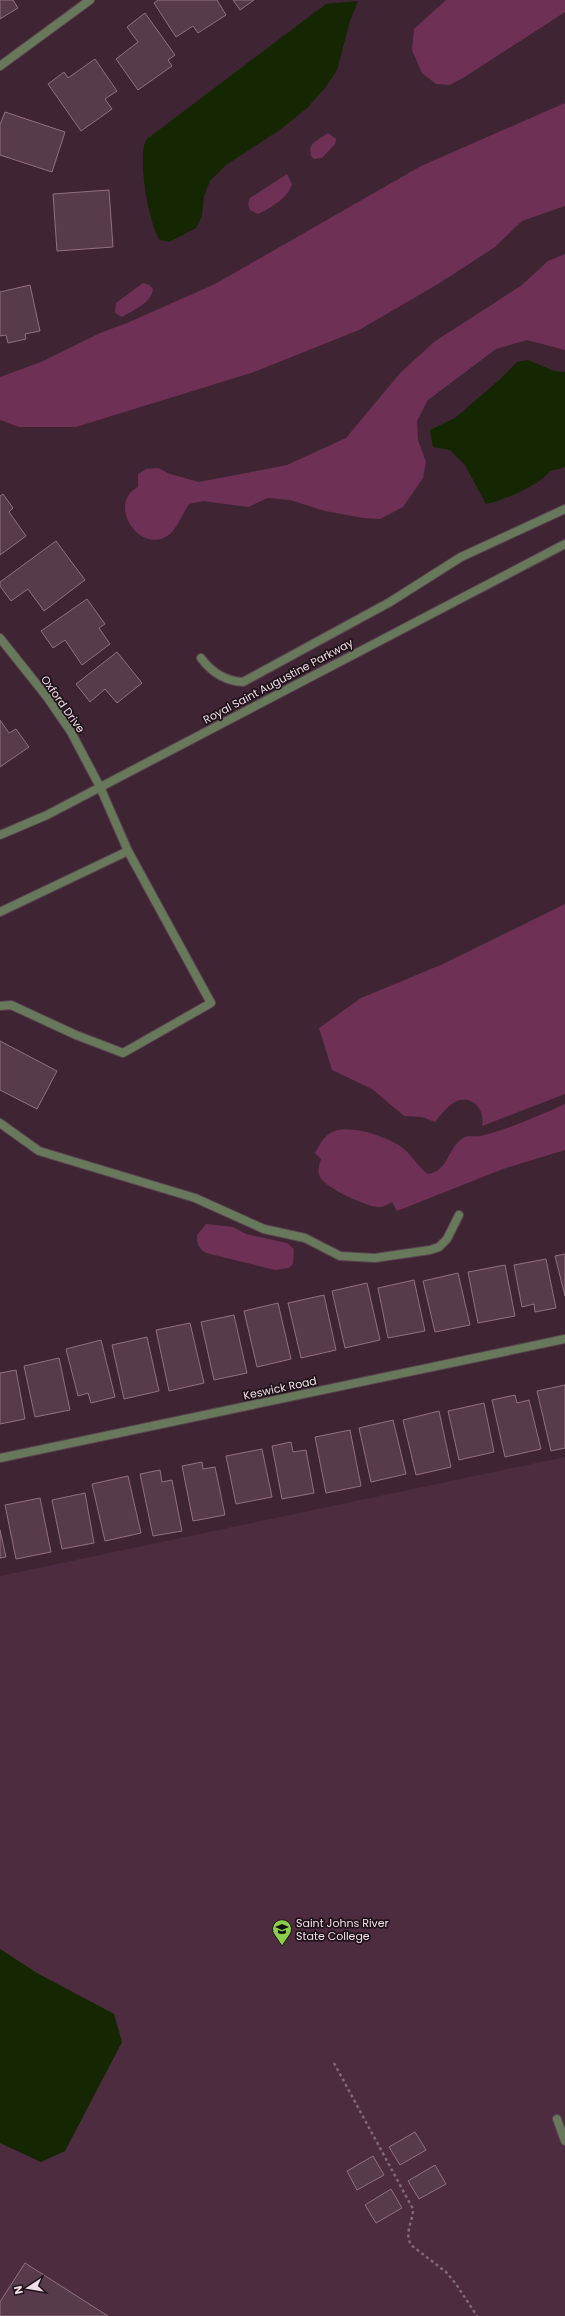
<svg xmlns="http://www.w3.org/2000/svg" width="565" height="2316" font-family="Poppins,sans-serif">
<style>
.built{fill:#4c2c3e}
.green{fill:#6e3055}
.water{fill:#142602}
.building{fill:#583b4b;stroke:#907081}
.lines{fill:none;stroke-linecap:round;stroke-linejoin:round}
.lane-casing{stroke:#5b4351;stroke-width:10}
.street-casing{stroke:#5b4351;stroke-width:10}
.path{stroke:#806976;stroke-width:2.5;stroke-dasharray:3 3;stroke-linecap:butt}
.lane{stroke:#67785b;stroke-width:8}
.street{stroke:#67785b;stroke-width:8}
.labels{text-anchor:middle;stroke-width:3.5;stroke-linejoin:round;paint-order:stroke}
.street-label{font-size:11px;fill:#f0dee7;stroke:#1f1219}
.poi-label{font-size:11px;fill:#f0dee7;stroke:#1f1219;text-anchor:start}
</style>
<rect width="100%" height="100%" fill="#3f2534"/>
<path class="built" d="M565,1457V2316H0V1576Z"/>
<path class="green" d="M446,0H565V12L463,78L450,85L436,84L422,73L412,50L414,29Z
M565,103V206L522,221L495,247L438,284L359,330L254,372L76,427H19L0,420V377L41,362L100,333L127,323L215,284L421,166Z
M328,133L336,139L335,144L322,158L314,159L311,156L310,148L313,143Z
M287,174L292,184C288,198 271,208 258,214L250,210L248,204L250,198Z
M565,254V350L527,340L496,349L428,400L417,421L418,440L426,462L423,478L403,507L380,519L363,518L325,511L290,500L268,498L248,507L203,501L189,504C183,513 178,526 171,533C142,559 105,504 138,487V474L146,469L158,468L170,474L199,482L287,465L346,438L401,372L434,342L522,285L548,261Z
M143,283L149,285L153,289C152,303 133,310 122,317L115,313L116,303Z
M565,904V1094L482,1126C486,1111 472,1093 455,1102C447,1106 441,1115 435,1122L422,1117L404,1116L372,1089L332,1070L319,1028L361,998L443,964Z
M565,1104V1150L503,1169L397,1211L392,1202C388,1204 384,1207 380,1207C369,1208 325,1188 320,1177C317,1170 319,1166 321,1159L315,1153C320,1144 323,1137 332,1132C348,1123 392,1138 404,1149C413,1157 418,1167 428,1174C449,1171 447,1148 463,1138C468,1135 475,1137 481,1136C509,1129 538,1116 565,1104Z
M206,1224L233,1227L246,1234L287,1243L294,1249L293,1264L289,1268L275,1270L206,1253C198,1248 197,1244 197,1235Z"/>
<path class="water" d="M358,1L350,21L337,70L325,88L307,108L281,129L226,165L210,181L204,196L202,216L196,228L169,242L160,240C149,226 136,153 147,139L326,4Z
M528,360L554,371L565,372V467L550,471C539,486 504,500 486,504L465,465L450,450L433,447L430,430L455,418L498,381L517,362Z
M0,1949L37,1973L114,2014L122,2042L65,2151L41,2162L0,2143Z"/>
<path class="building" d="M0,0H13L18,8L0,19Z
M158,0H217L226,15L198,33L193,26L176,37L154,3Z
M233,0H254L240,10Z
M145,13L175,55L168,60L172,66L138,90L116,59L138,42L127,27Z
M95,59L117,91L105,99L112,109L81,131L48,84L64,72L68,78Z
M5,112L65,132L52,172L0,155V125Z
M109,190L113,247L57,251L53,194Z
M30,285L40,331L25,334L26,339L8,343L6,335L0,336V292Z
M3,494L13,508L9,512L26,536L0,555V496Z
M56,541L85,580L44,611L28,589L11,601L0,586V582Z
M87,599L105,624L99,628L110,644L82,665L65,640L53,648L41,631Z
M117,652L142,683L117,703L105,689L90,702L76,684Z
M0,720L9,733L16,729L29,747L0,767Z
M0,1041L57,1071L37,1109L0,1090Z
M565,1254V1296L555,1256Z
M546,1259L556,1308L535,1312L534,1304L522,1307L514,1265Z
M505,1265L515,1316L478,1323L468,1272Z
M458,1273L470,1325L435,1332L423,1281Z
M414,1280L425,1331L388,1338L378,1288Z
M367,1283L380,1340L345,1348L332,1291Z
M324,1295L336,1350L301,1358L288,1303Z
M278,1303L291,1359L257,1367L244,1311Z
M234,1315L247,1373L214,1380L201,1322Z
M190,1323L204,1383L169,1391L156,1330Z
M147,1337L159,1391L124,1399L112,1345Z
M101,1340L115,1397L91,1403L88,1393L78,1396L66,1349Z
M59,1358L70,1410L35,1417L24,1366Z
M16,1370L25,1419L0,1424V1373Z
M565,1385V1448L551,1451L537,1391Z
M515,1395L517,1403L529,1400L541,1449L505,1457L492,1400Z
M484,1403L494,1452L459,1460L448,1411Z
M439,1411L451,1467L416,1475L403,1420Z
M393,1420L406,1474L371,1482L359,1428Z
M350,1430L361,1486L326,1493L315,1437Z
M291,1442L293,1452L306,1450L314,1493L282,1499L272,1446Z
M262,1449L272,1497L236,1504L226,1456Z
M202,1462L203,1469L215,1467L225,1515L193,1521L182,1466Z
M160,1470L162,1482L172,1480L182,1531L153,1536L140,1474Z
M128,1476L141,1533L105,1541L92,1484Z
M85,1493L94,1543L62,1549L52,1500Z
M40,1498L51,1552L16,1559L5,1505Z
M0,1530L6,1557L0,1558Z
M415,2132L426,2150L400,2165L389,2147Z
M373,2156L384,2175L357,2190L347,2171Z
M435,2165L446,2184L419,2199L408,2181Z
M391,2189L402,2208L376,2223L365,2205Z
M25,2263L108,2316H0V2302Z"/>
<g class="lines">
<g class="lane-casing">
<path id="lane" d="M201,658C212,673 225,681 243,682L390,602L461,557L565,509
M0,912L128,851L100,787
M0,1006L11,1005L76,1035L123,1053L211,1003L128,851
M0,1123L39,1151L195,1198L264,1229L305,1238L340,1256L375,1258L430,1250L439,1247L447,1239L459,1215"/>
</g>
<g class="street-casing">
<path id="street" d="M0,66L90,0
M0,638L47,697L71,732L100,787
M0,835L47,815L565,544
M0,1458L565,1339
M557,2119L565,2141"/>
</g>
<path class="path" d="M334,2063L413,2209C413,2222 404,2232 411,2245L446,2272L456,2284L477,2316"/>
<use href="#lane" class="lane"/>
<use href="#street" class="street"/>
</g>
<defs>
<g id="university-pin" transform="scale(1)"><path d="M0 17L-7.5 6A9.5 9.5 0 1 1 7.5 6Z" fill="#8bce47" stroke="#1f1219"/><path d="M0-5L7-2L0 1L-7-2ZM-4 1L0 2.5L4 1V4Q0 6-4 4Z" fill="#111"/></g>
</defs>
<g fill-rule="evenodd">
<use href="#university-pin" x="282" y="1929"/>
</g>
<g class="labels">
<g class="street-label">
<text transform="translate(278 681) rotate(-28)" y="4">Royal Saint Augustine Parkway</text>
<text transform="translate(63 704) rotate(55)" y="4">Oxford Drive</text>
<text transform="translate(280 1388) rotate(-12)" y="4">Keswick Road</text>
</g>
<g class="poi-label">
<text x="296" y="1927">Saint Johns River<tspan x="296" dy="13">State College</tspan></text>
</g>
</g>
<g transform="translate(28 2288) rotate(258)" stroke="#1f1219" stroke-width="3" paint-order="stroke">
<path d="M0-3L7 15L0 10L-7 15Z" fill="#f0dee7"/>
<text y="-6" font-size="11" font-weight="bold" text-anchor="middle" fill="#f0dee7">N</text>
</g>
</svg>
